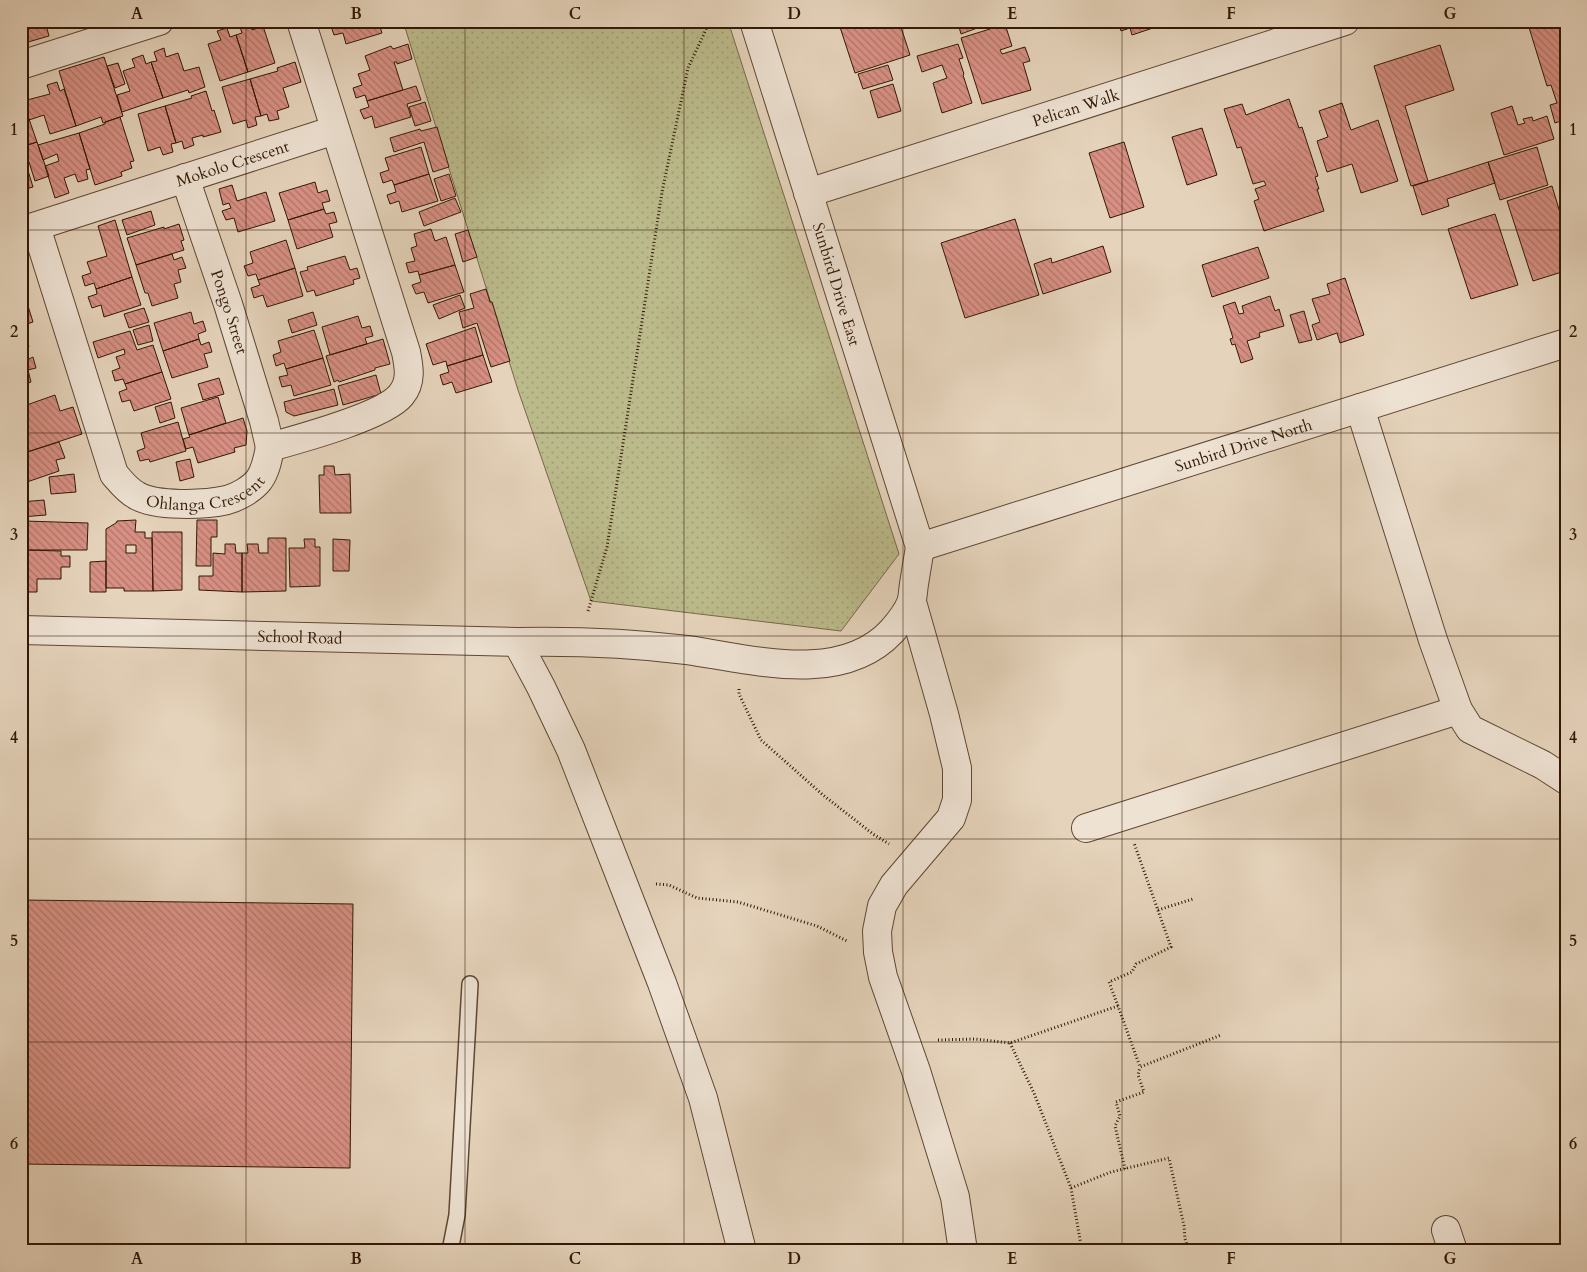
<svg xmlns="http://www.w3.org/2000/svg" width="1587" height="1272" font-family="Cardo,serif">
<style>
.grass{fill:url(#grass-dots);stroke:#766948}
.building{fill:url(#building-back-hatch);stroke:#321805;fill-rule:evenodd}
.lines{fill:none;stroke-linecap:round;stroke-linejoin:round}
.lane-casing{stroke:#5f4732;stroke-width:18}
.street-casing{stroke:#5f4732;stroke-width:30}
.path{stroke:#321805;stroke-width:3;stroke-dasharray:1 2.5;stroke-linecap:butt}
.lane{stroke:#eee2d3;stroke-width:15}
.street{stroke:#eee2d3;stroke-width:28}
.grid{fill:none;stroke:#321805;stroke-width:1;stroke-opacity:0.55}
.labels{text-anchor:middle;stroke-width:4;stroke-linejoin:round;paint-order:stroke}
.street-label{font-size:16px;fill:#321805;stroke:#eee2d3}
.neatline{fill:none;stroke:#321805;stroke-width:2}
.grid-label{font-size:16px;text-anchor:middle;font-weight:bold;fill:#321805}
</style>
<defs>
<pattern id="grass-dots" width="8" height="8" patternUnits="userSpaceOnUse" patternTransform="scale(1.25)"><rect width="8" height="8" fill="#bbba8b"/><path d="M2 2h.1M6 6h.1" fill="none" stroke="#a19f76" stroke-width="1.8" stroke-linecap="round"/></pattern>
<pattern id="building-back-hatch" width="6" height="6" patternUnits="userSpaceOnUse" patternTransform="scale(1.25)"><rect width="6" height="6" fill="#d89084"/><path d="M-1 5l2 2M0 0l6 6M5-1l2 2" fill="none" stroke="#b0756a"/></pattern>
</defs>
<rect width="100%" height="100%" fill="#e5d3bb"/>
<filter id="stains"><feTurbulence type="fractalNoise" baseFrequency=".004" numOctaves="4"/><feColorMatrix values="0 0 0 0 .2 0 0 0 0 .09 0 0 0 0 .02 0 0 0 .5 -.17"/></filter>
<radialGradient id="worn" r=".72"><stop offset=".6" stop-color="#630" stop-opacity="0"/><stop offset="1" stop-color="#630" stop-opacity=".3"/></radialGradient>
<path class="grass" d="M403,21H728L899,554L841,631L591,601L518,390Z"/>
<path class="building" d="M21,21H45L49,36L21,44Z
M248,21L252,30L263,26L275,63L248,72L236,35L242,33L239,24Z
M339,21H378L382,33L346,44L343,33L334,35L331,26L340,23Z
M838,21H899L910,55L855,73Z
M967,21H996L961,34L959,27L968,24Z
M1118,21H1174L1132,35L1130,28L1121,31Z
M1527,21H1566V135L1561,121L1555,123L1550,105L1557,103L1551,85L1547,86Z
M1005,24L1012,46L1000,50L1002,54L1025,47L1030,61L1023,63L1031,90L982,104L961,38L990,29L989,25Z
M227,28L230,37L236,35L248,72L220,81L208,44L221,40L217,31Z
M408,44L412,59L397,64V62H394L403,90L367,101L365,95L356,98L353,88L362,85L358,74L370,70L365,56L391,46L393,49Z
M958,44L963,58L959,59L964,74L963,75L972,103L942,113L933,83L947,78L942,65L922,72L917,56Z
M1440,45L1454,90L1405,106L1428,181L1411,186L1374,66Z
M164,48L166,57L178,53L184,71L199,67L205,87L189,93L188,90L163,98L151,62L157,61L154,52Z
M143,55L146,64L151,62L163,98L122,112L117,95L130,91L123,71L135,67L132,59Z
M104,57L123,116L103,123L101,117L76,126L59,71Z
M295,62L301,82L283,88L289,107L277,111L279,119L269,121L267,114L261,116L250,79L278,71L277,68Z
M118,63L125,84L115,88L107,66Z
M888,65L893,80L863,89L858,74Z
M250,79L261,116L255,117L257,125L248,128L246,120L233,124L222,87Z
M57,82L60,91L64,89L76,126L50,134L44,115L29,120L23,101L50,94L47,85Z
M893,84L901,111L878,118L870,91Z
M416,86L421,100L407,104L411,117L375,128L372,116L364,119L360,110L369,107L367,101Z
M206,91L212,111L214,110L221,132L203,137V135L192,138L194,145L184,149L182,141L176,143L165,106L192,98L191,96Z
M21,96L37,142L21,147Z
M1289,99L1299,128L1302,127L1318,176L1315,177L1319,189H1317L1324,211L1264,231L1254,201L1259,199L1255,189L1266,185L1264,181L1253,184L1241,147L1237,148L1224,109L1242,104L1246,115Z
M425,102L431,121L415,126L409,107Z
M1342,103L1351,130L1378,120L1398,181L1361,193L1352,164L1327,172L1317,141L1328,137L1319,111Z
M165,106L176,143L171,144L173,152L163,155L160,147L148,151L138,114Z
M1512,106L1518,125L1525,123L1523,119L1532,117L1533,121L1547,116L1554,139L1504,155L1491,113Z
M120,117L134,161L130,162L132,168L121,172L122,176L95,185L79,133L105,124V122Z
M437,127L449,167L433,172L424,142L394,152L390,138L420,129L421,131Z
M1202,128L1217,175L1187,185L1172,137Z
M79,133L90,169L86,170L88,179L78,182L75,174L64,178L69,193L55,198L45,166L59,161L57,154L43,160L38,145Z
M37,142L49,176L35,181L29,162L26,164L33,187L22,190L24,197L21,198V147Z
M1124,142L1144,207L1110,218L1089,153Z
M421,147L429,174L394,185L392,180L383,183L380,173L389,170L385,158Z
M1537,147L1548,185L1500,200L1488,162Z
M1488,162L1495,183L1447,199L1449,206L1422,215L1413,186Z
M429,174L438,201L402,212L399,201L390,204L387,195L396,192L394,185Z
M449,174L456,196L441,201L434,179Z
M315,182L318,193L327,190L330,201L322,203L324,209L288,220L279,193Z
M232,185L237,201L266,192L275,221L238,232L234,218L226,220L222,211L231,208L229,203L223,205L219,189Z
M1552,186L1564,226L1566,225V255L1561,257L1565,271L1533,281L1507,201Z
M455,198L461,212L424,226L419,212Z
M324,209L326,214L334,212L337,222L329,224L333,237L297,249L288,220Z
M151,211L155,225L127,235L122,220Z
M1495,214L1518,285L1471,299L1448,229Z
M1015,219L1039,295L965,318L941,243Z
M115,220L132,277L96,289L94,283L85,286L82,276L91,273L87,262L107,256L98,226Z
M179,224L184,240L181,241L184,250L136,265L127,238L164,227V229Z
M431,229L435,241L446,237L455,265L419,275L418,271L409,273L406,263L415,261L411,248L417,246L414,234Z
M468,230L477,257L463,262L455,234Z
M286,240L295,268L258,280L256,274L248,276L244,266L253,263L250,252Z
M1103,246L1111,272L1043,294L1034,264L1051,258L1052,263Z
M1258,247L1269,278L1212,297L1202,265Z
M172,254L174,260L182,257L186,268L178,270L181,282L174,284L178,298L152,306L148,293H145L136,265Z
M345,256L350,270L357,268L360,278L353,280L354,284L316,296L314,290L307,292L300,272L308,270L307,267Z
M455,265L464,292L428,303L424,292L416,294L412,285L421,282L419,275Z
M295,268L303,296L267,307L263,295L254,298L251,288L260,285L258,280Z
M23,274L27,285L21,287V275Z
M132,277L141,305L104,317L101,305L92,308L88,297L97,294L96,289Z
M1345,278L1364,335L1340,343L1337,333L1317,340L1312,325L1320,322L1312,299L1330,294L1327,284Z
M486,289L490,302H492L510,361L491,367L477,323L463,328L459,312L474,308L470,294Z
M460,295L465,308L439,319L433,305Z
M1270,296L1275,311L1279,309L1284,326L1259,333L1260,337L1247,341L1253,359L1241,363L1235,344L1232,345L1230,339L1233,338L1223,306L1235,302L1239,314L1244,313L1242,306Z
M28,306L33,322L21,326V308Z
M144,308L149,322L129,328L124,314Z
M1304,311L1312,340L1299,343L1290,315Z
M191,312L194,324L203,321L206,331L198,334L199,339L163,351L154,323Z
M313,312L317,325L292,333L288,320Z
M358,316L362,328L370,326L373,336L365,338L367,344L330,355L322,327Z
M149,325L153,341L138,345L133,330Z
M475,327L483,355L447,366L446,361L433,365L426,344Z
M314,330L323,358L286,369L284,363L276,366L273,355L281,352L278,341Z
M130,331L137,350L153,345L162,372L125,384L123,379L115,381L112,371L120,368L116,357L125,354L124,349L98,358L93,342Z
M26,336L29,347L21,349V338Z
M199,339L201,345L209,342L212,352L204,354L208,367L172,378L163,351Z
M383,339L390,364L375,368V370L339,382L338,380L334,382L326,356Z
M21,355H23L25,361L33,357L36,368L28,370L31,382L21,386Z
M483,355L492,382L456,393L452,382L443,385L440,375L449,372L447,366Z
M323,358L331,385L294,396L291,385L282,387L279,377L288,375L286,369Z
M162,372L171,399L134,411L130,400L122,402L119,392L127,389L125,384Z
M376,375L381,394L343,405L338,386Z
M219,378L224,394L203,400L198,384Z
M334,389L338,405L294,416L286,412L284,402Z
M55,395L60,411L73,407L82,434L21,454V407Z
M218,397L226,423L189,435L181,408Z
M171,402L175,418L160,423L155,407Z
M243,418L247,431L246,445L234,448L235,452L198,463L193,447L186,449L183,439L190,437L189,435Z
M178,422L186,451L150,462L149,459L140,461L137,451L145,448L141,433Z
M59,442L65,458L56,460L59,471L24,483L21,476V454Z
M190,459L194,477L180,481L176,462Z
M324,466H334L335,475L350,474L351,513H320L319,475H324Z
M74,474L76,492L51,494L49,477Z
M44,500L46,515L21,517V502Z
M136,520L135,532H145V538H152L153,591H124V588H106V529L116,523L117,521ZM126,545H136V553H126Z
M197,520H217V537H211V566H196Z
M24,521L88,523L87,550H24Z
M152,532H182V590L153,591Z
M268,538H286V591L242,592V553H248L247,544H258L259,553H268Z
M304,539H315V547H320V586L290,587L289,548H305Z
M333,539L350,540L349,571H333Z
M225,544H235L236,553H242V592L199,590V576H213V553L225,554Z
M24,550L61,551V556H70V567H61V579H37V592H24Z
M106,561V592H90V562Z
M21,900L353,904L350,1168L21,1164Z"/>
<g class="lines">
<g class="lane-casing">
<path id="lane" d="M450,1251L457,1215L470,984"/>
</g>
<g class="street-casing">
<g id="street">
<path d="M21,65L159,21"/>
<path id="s1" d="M185,178L228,304L264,421L270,447"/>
<path id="s2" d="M808,193L1345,21"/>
<path id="s3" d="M36,227L114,474C121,482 127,490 136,495C155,507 205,505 227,500C238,497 252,489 259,480C266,470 268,458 270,447C299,439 384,416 401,395C412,382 409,367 406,352L301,21"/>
<path id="s4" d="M21,231L335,130"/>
<path d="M1360,408L1433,640L1458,710L1470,729L1543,765L1566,780"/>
<path id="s5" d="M920,547L1566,343"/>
<path d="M912,602L944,714L957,768V800L951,818L894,885L882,906L877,931L878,952L883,977L916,1071L955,1197L963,1251"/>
<path id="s6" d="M21,630L517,642C573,641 630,643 687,650C751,659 841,686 892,631C899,623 907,613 911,603C913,597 913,590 914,584C916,572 918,559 920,547L754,21"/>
<path d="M517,642L541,687L571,750L662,983L703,1098L742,1251"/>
<path d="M1086,828L1458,710"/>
<path d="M1446,1230L1453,1251"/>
</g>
</g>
<path class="path" d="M588,611L607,547L662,192L688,68L710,21
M739,689V694L761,740L823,795L873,834L889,844
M656,884L669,885L697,898L738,902L817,926L847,941
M1158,910L1193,899
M1118,1006L1109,982L1132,972L1136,964L1171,947L1134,843
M938,1040L975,1039L1010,1043L1118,1006L1140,1067L1221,1035
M1010,1043L1034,1093L1071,1188L1082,1251
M1125,1169L1115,1126L1120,1116L1116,1102L1144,1092L1138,1075L1140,1067
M1071,1188L1111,1172L1169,1158L1184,1226L1185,1239L1189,1251
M1229,1251H1236"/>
<use href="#lane" class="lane"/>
<use href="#street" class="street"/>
</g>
<path class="grid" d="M246,21V1251M465,21V1251M684,21V1251M903,21V1251M1122,21V1251M1341,21V1251M21,230H1566M21,433H1566M21,636H1566M21,839H1566M21,1042H1566"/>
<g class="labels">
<g class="street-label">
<text dy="6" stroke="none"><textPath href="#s2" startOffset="281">Pelican Walk</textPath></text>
<text dy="6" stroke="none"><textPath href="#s4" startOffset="222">Mokolo Crescent</textPath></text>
<text transform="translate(837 284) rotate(73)" y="6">Sunbird Drive East</text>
<text dy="6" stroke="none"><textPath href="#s1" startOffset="141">Pongo Street</textPath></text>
<text dy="6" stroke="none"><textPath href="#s5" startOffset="339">Sunbird Drive North</textPath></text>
<text dy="6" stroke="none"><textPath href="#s3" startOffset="362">Ohlanga Crescent</textPath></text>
<text dy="6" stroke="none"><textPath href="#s6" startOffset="279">School Road</textPath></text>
</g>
</g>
<rect width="1587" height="1272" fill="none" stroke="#e5d3bb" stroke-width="55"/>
<rect x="28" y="28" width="1532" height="1216" class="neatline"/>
<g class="grid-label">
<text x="137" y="19">A</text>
<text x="356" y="19">B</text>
<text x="575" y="19">C</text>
<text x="794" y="19">D</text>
<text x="1012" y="19">E</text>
<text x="1231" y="19">F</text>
<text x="1450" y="19">G</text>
<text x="14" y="135">1</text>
<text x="1573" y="135">1</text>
<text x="14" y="337">2</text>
<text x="1573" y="337">2</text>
<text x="14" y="540">3</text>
<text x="1573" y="540">3</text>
<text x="14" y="743">4</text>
<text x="1573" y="743">4</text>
<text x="14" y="946">5</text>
<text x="1573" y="946">5</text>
<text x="14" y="1149">6</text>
<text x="1573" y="1149">6</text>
<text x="137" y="1264">A</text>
<text x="356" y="1264">B</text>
<text x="575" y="1264">C</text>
<text x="794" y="1264">D</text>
<text x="1012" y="1264">E</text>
<text x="1231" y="1264">F</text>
<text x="1450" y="1264">G</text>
</g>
<rect width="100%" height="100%" filter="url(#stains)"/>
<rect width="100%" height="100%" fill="url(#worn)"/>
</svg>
